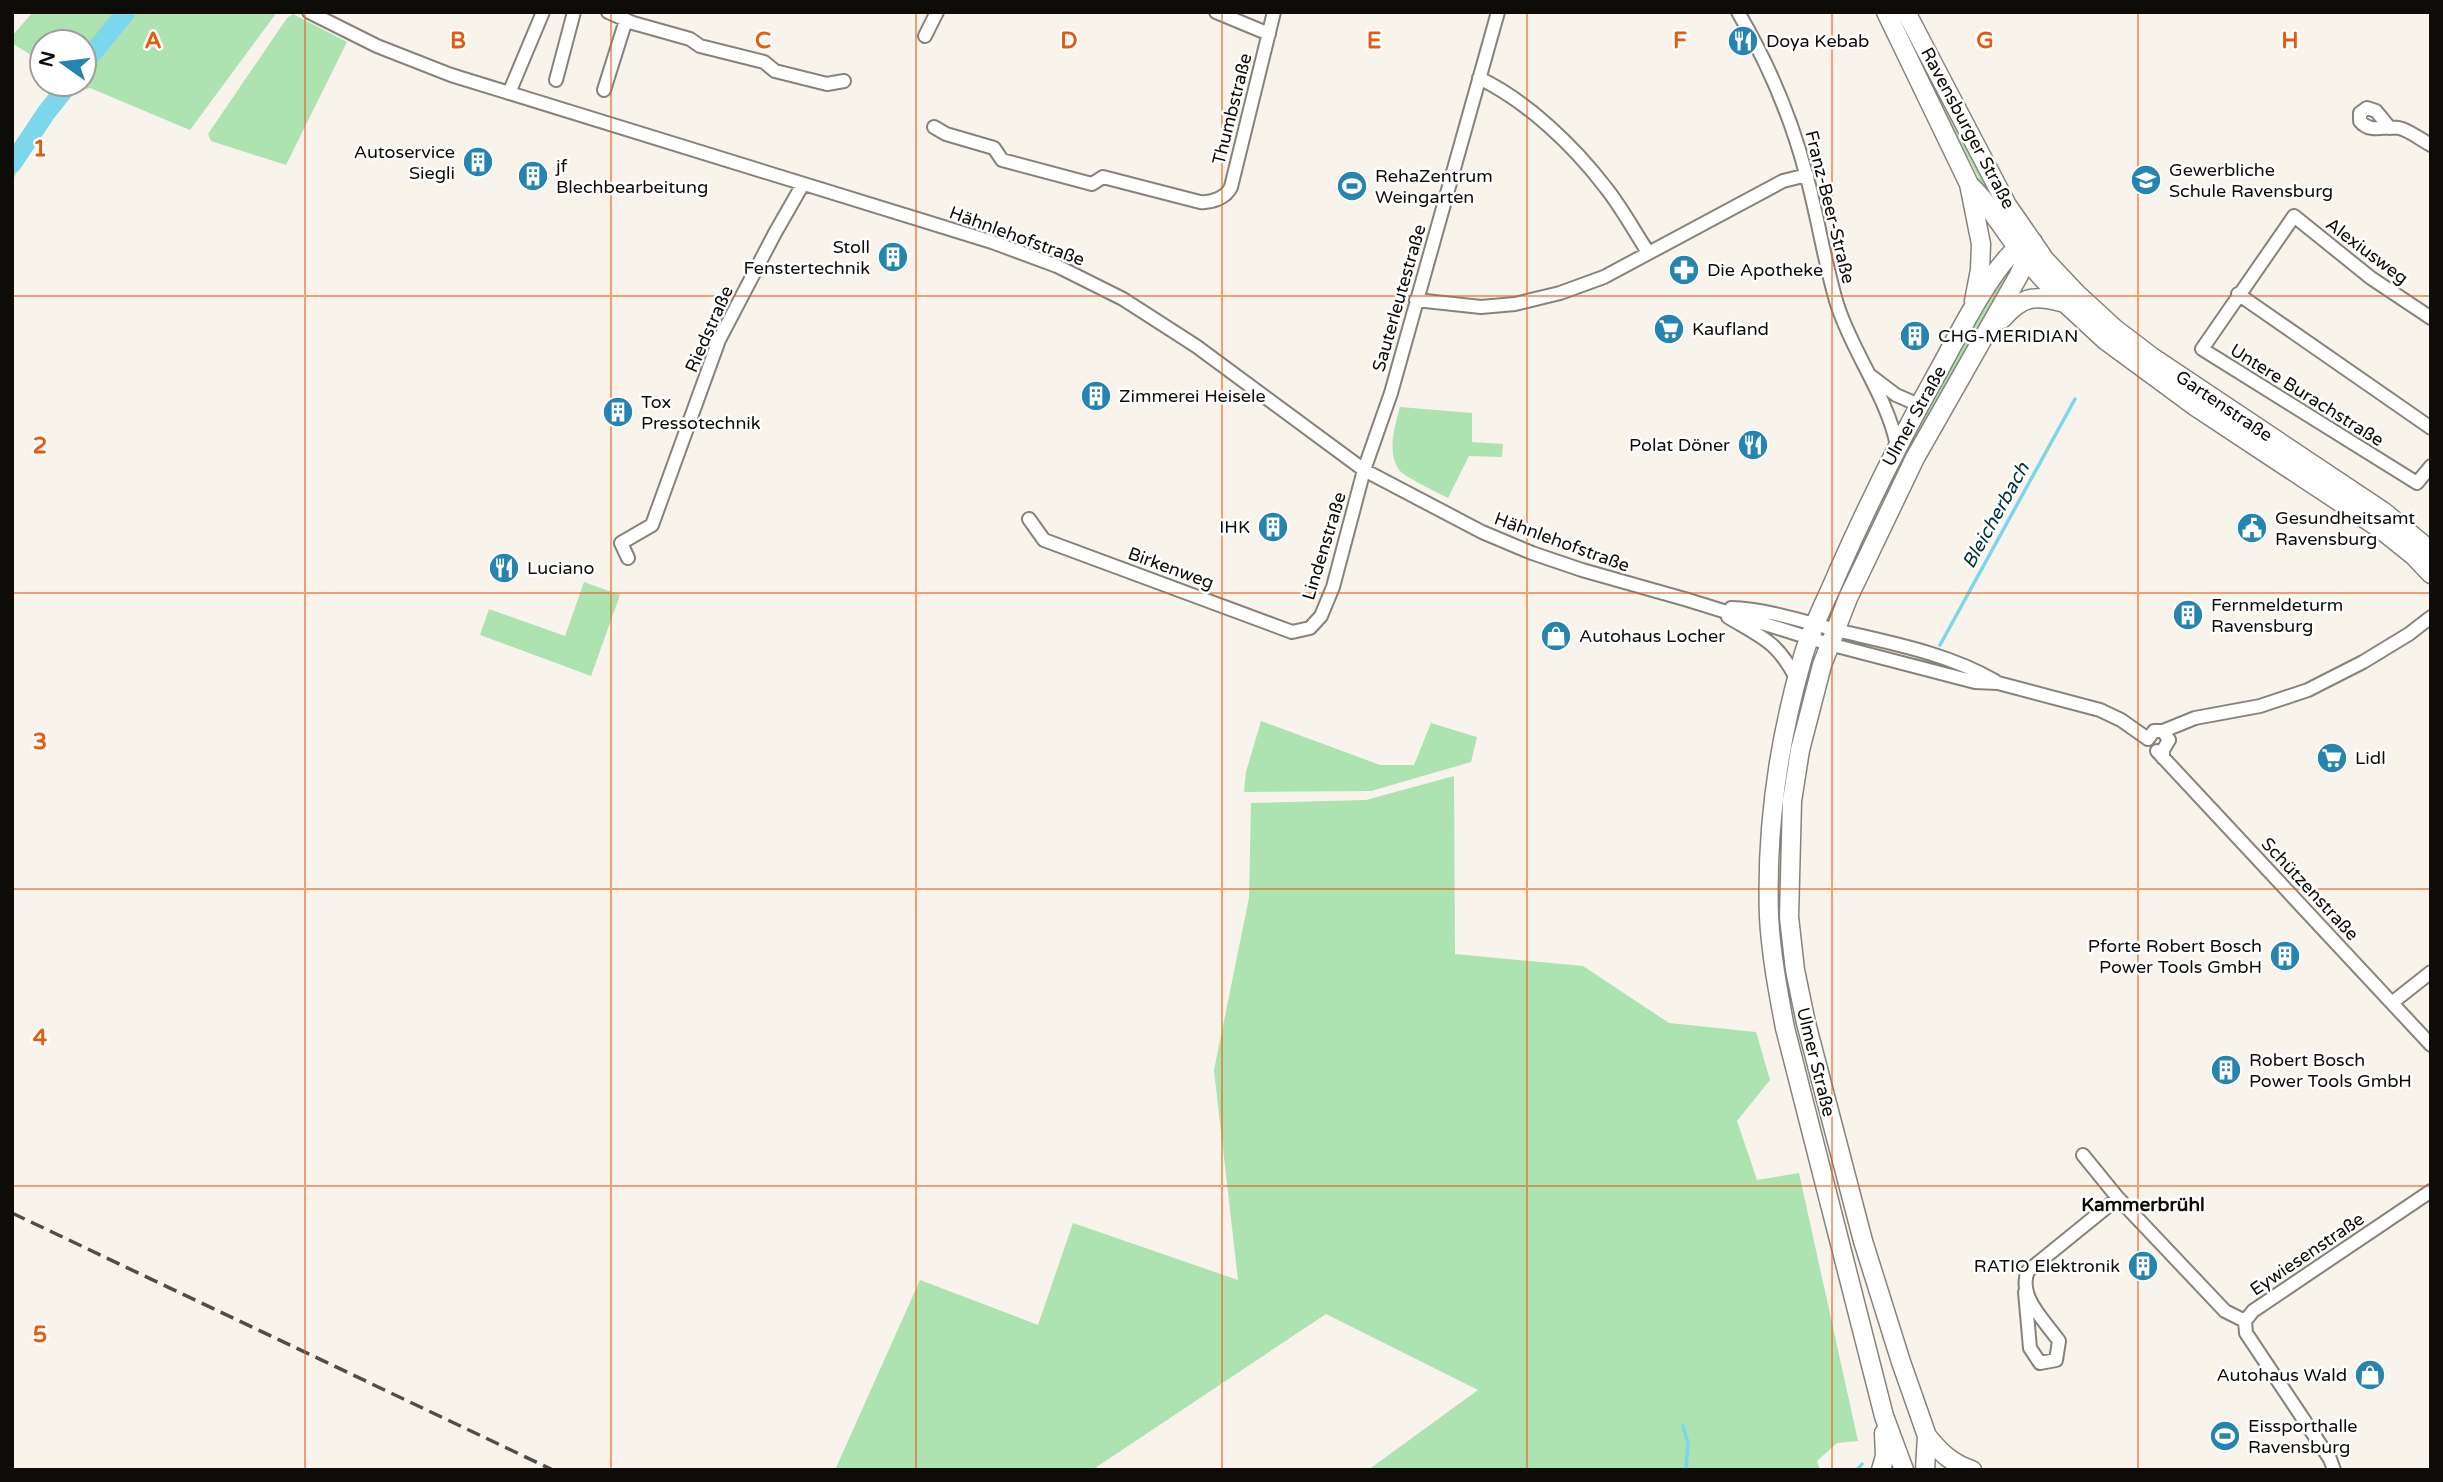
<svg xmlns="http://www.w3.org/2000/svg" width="2443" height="1482" font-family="'Varela Round',sans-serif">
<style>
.green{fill:#ade2b1}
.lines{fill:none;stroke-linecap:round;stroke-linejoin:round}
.stream{stroke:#7cd6ec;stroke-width:3.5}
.river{stroke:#7cd6ec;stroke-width:19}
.street-casing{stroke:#87837c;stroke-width:16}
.secondary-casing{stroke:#87837c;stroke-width:21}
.street{stroke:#fff;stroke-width:12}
.secondary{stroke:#fff;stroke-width:18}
.rail{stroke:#514e4a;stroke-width:3.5;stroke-dasharray:14 7;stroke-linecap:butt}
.grid{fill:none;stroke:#e8590c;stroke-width:2;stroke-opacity:0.55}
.labels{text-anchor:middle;stroke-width:5;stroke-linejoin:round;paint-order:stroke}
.poi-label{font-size:18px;fill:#0d0c09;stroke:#fff;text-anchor:start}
.street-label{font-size:18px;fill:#0d0c09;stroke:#fff}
.water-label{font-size:19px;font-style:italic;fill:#023039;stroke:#fff}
.neighbourhood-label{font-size:19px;font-weight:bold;fill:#0d0c09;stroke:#fff}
.grid-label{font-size:23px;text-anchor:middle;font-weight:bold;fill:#e8590c;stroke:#fff;stroke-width:5;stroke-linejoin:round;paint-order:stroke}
</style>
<rect width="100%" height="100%" fill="#f8f3eb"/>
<path class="green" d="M33,12H277L190,130L90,88L69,94L20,165L12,182V154L59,84H84V42H42V62L12,43V36Z
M1892,12H1898L2010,219L1990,199Z
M293,14L347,42L286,165L211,141L208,134L287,18Z
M2004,269L2010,273L1906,461L1845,591L1841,589C1861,545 1879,500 1900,457C1932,393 1969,331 2004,269Z
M1400,407L1472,413V442L1503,444L1502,457L1469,456L1448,498C1438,493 1407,478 1400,471C1386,454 1395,425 1400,407Z
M584,582L620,595L591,676L480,635L489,609L565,636Z
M1862,645L1903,656L1940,662L1979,677L1862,648Z
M1261,721L1380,765H1414L1431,723L1477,737L1471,762L1371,791L1244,792L1246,772Z
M1454,776L1455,954L1583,966L1669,1023L1756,1032L1770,1080L1737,1121L1757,1180L1799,1173L1858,1441L1837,1443L1817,1461L1820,1470H1368L1478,1390L1326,1314L1092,1470H835L920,1280L1038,1325L1073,1223L1238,1280L1214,1070L1249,898L1251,803L1366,800Z"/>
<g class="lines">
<path class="stream" d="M1940,645L2075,399
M1683,1426L1688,1443L1686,1470
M1857,1470L1862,1464"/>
<path class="river" d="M84,64L126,12
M12,164L46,113L69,84"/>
<g class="street-casing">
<path id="street" d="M309,12L377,46L451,75L992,242L1057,266L1123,299L1196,346L1364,470L1482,532L1532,553L1582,570L1688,600L1829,644L1975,682L1998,683L2100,710L2121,720L2148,739
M608,12L633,23L690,39L700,46L764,62L775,71L827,84L844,81
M1216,12L1269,34
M1738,12C1768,63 1791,117 1806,174C1818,217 1824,261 1837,304C1852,352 1888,398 1897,446
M925,36L937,12
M1479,78C1527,101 1574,146 1606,188C1622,208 1634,231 1648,252
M556,80L574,12
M604,90L626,20
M509,93L543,12
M934,127L946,134L994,148L1002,160L1092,184L1103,177L1200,202C1211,203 1226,198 1231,187L1274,12
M2390,128L2376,111L2367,108L2360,113V121C2370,134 2385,125 2399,128C2409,130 2421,140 2431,145
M2238,294L2431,428
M1416,300L1481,307L1515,304L1560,293L1604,277L1783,181L1807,175
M2431,318L2371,278L2294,216L2202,349L2417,483L2431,466
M1871,376L1896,395L1919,405
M1029,519L1044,540L1292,632L1310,628L1321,616L1333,587L1364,470L1391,393L1498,12
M628,558L621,543L652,525L719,340L775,233L803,184
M1731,608C1766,609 1802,621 1836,630C1890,643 1947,653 1995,681
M1728,617C1763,638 1778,642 1797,680
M2148,739L2154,731H2163L2195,718L2260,706L2308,690L2363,662L2409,634L2431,617
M2157,751L2431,1045
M2163,758V750L2169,740L2163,731
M2393,1002L2431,972
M2083,1155L2118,1198L2225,1311L2245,1321
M2025,1292L2030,1348L2040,1363L2056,1360L2059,1341C2045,1321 2017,1296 2028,1271L2118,1198
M2334,1470L2330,1459L2246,1333L2245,1321L2253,1311L2431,1191"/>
</g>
<g class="secondary-casing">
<path id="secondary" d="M1886,12L1969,184L1982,198L2026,260L2065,303L2105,340L2196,407L2379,528L2414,556L2431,574
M1906,12L2007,205L2045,260L2077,294L2114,328L2152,357L2384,512L2431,551
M1969,184L1981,244L1980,270L1974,301
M2002,319C2023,295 2035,295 2065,303
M1927,1436C1940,1452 1952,1464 1972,1470
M1881,1470L1885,1456L1884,1433
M1904,1470L1884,1416L1785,1028C1778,991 1771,954 1769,917C1766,830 1778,744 1802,660C1810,630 1826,601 1838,572C1869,502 1903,434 1940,368C1956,339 1993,265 2018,248C2022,245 2028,244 2033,242
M1925,1470L1927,1436L1901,1362L1863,1241L1806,1023L1795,970L1789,917L1792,801L1800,750L1822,665L1848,598L1915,458L2019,275L2033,242"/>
</g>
<use href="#street" class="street"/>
<use href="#secondary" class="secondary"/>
<path class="rail" d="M12,1213L553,1470"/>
</g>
<path class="grid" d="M305,12V1470M611,12V1470M916,12V1470M1222,12V1470M1527,12V1470M1832,12V1470M2138,12V1470M12,296H2431M12,593H2431M12,889H2431M12,1186H2431"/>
<defs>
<g id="restaurant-disc" transform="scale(1.575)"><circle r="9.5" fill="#2684b0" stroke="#fff"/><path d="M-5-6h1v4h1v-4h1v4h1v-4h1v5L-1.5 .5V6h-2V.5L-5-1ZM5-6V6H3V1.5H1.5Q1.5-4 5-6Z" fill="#fff"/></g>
<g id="building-disc" transform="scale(1.575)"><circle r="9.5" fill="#2684b0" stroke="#fff"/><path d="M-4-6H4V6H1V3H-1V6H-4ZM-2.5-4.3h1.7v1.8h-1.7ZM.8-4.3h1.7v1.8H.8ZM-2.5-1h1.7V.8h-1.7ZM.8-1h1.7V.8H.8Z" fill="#fff"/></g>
<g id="school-disc" transform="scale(1.575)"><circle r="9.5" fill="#2684b0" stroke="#fff"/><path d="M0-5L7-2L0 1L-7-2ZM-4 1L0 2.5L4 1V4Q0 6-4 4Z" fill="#fff"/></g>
<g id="stadium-disc" transform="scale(1.575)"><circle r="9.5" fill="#2684b0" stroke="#fff"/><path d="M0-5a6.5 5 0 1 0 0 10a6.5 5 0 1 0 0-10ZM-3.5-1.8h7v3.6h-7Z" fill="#fff"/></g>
<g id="pharmacy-disc" transform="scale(1.575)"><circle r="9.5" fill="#2684b0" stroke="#fff"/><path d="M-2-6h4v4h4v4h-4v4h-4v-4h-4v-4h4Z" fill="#fff"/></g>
<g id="supermarket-disc" transform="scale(1.575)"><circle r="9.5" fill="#2684b0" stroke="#fff"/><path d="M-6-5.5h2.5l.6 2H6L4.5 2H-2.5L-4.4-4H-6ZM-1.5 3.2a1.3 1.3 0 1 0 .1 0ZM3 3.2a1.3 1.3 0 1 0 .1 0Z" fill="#fff"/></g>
<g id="civic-disc" transform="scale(1.575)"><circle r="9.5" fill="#2684b0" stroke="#fff"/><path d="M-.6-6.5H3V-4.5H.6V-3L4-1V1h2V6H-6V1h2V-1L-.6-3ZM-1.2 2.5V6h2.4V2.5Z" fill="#fff"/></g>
<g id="shop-disc" transform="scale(1.575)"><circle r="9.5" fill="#2684b0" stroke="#fff"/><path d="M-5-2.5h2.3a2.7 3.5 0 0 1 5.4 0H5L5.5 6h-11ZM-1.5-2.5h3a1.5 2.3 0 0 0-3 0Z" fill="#fff"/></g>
</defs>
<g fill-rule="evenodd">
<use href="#restaurant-disc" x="1743" y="41"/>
<use href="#building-disc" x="478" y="162"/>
<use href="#building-disc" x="533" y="176"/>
<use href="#school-disc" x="2146" y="180"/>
<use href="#stadium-disc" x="1352" y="186"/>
<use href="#building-disc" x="893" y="257"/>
<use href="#pharmacy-disc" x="1684" y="270"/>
<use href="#supermarket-disc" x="1669" y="329"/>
<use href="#building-disc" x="1915" y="336"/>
<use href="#building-disc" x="1096" y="396"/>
<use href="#building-disc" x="618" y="412"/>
<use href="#restaurant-disc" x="1753" y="445"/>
<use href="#building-disc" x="1273" y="527"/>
<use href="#civic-disc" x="2252" y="528"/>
<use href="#restaurant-disc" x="504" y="568"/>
<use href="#building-disc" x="2188" y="615"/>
<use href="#shop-disc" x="1556" y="636"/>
<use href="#supermarket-disc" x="2332" y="758"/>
<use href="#building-disc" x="2285" y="956"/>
<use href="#building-disc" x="2226" y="1070"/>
<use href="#building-disc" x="2143" y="1266"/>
<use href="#shop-disc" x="2370" y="1375"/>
<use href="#stadium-disc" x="2225" y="1436"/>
</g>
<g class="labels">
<g class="poi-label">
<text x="1766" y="47">Doya Kebab</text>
<text x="455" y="158" text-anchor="end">Autoservice<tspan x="455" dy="21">Siegli</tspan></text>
<text x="556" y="172">jf<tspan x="556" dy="21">Blechbearbeitung</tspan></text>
<text x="2169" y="176">Gewerbliche<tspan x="2169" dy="21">Schule Ravensburg</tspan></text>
<text x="1375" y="182">RehaZentrum<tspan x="1375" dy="21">Weingarten</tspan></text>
<text x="870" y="253" text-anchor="end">Stoll<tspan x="870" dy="21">Fenstertechnik</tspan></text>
<text x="1707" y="276">Die Apotheke</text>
<text x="1692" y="335">Kaufland</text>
<text x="1938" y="342">CHG-MERIDIAN</text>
<text x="1119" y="402">Zimmerei Heisele</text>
<text x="641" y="408">Tox<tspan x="641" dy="21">Pressotechnik</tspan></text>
<text x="1730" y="451" text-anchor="end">Polat Döner</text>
<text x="2275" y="524">Gesundheitsamt<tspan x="2275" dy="21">Ravensburg</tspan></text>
<text x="1250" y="533" text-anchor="end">IHK</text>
<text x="527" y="574">Luciano</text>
<text x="2211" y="611">Fernmeldeturm<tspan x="2211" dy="21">Ravensburg</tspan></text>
<text x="1579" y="642">Autohaus Locher</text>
<text x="2355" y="764">Lidl</text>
<text x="2262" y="952" text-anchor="end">Pforte Robert Bosch<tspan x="2262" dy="21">Power Tools GmbH</tspan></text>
<text x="2249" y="1066">Robert Bosch<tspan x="2249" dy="21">Power Tools GmbH</tspan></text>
<text x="2120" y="1272" text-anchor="end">RATIO Elektronik</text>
<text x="2347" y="1381" text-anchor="end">Autohaus Wald</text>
<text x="2248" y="1432">Eissporthalle<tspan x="2248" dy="21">Ravensburg</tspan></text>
</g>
<g class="street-label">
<text transform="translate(1232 109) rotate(-76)" y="6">Thumbstraße</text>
<text transform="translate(1968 128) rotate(62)" y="6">Ravensburger Straße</text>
<text transform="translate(1830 207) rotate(76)" y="6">Franz-Beer-Straße</text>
<text transform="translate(1017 236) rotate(20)" y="6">Hähnlehofstraße</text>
<text transform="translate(2367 251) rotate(37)" y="6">Alexiusweg</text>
<text transform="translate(1399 298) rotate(-74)" y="6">Sauterleutestraße</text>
<text transform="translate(709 329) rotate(-66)" y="6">Riedstraße</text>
<text transform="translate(2307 395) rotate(32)" y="6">Untere Burachstraße</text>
<text transform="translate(2224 406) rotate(34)" y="6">Gartenstraße</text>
<text transform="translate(1914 416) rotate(-61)" y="6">Ulmer Straße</text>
<text transform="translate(1562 542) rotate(20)" y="6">Hähnlehofstraße</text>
<text transform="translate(1324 546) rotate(-73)" y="6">Lindenstraße</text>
<text transform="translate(1171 568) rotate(20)" y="6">Birkenweg</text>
<text transform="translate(2310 889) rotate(47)" y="6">Schützenstraße</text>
<text transform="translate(1816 1062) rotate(76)" y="6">Ulmer Straße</text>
<text transform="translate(2307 1254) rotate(-34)" y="6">Eywiesenstraße</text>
</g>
<g class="water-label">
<text transform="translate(1995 515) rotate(-61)" y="7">Bleicherbach</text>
</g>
<g class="neighbourhood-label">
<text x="2143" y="1211">Kammerbrühl</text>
</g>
</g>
<g class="grid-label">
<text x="153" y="48">A</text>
<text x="458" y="48">B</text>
<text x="763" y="48">C</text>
<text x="1069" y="48">D</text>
<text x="1374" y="48">E</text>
<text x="1680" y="48">F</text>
<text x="1985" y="48">G</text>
<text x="2290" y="48">H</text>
<text x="40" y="156">1</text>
<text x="40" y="453">2</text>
<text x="40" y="749">3</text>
<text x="40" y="1045">4</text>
<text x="40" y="1342">5</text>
</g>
<rect width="2443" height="1482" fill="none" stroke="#0d0c09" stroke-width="28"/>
<g transform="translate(63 63) rotate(284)"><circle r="33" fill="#ffffff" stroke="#9e9e9d" stroke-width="2"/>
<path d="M0-5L12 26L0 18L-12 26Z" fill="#2684b0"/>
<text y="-10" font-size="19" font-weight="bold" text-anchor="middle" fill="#0d0c09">N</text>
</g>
</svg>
